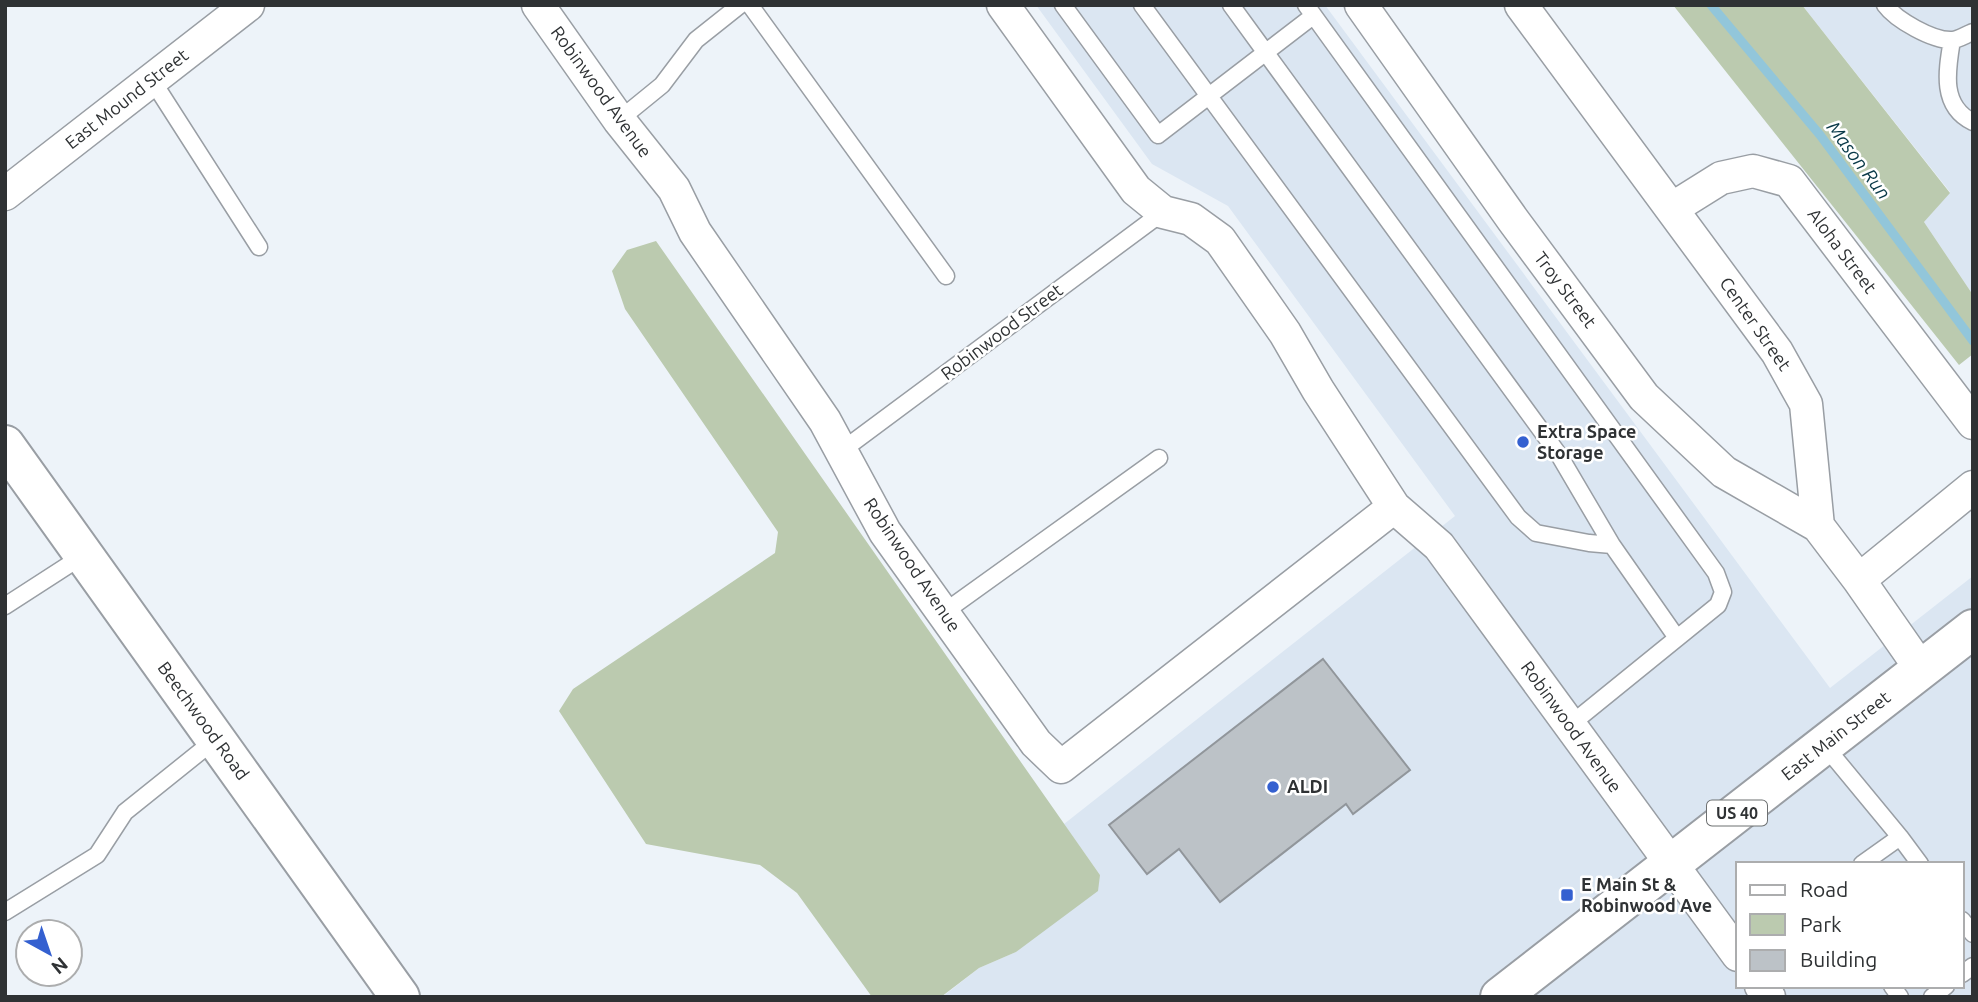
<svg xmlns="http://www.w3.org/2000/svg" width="1978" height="1002" font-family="Ubuntu,sans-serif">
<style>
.built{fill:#dbe6f2;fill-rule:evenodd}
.green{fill:#bbcaaf}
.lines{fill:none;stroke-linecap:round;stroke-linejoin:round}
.stream{stroke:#92c6da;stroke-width:9}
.building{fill:#bcc2c7;stroke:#91969b;stroke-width:2}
.service-casing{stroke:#999ea4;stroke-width:19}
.minor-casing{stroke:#999ea4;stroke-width:35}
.tertiary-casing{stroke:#999ea4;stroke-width:42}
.primary-casing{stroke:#999ea4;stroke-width:42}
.service{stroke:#fff;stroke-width:16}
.minor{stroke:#fff;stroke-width:32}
.tertiary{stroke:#fff;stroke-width:38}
.primary{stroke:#fff;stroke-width:38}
.poi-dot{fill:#3460d0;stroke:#fff;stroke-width:2.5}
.labels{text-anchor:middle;stroke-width:5;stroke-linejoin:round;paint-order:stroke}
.shield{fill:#fff;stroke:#6d7071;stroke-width:2}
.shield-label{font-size:16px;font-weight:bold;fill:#2f3234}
.street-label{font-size:18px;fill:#2f3234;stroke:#fff}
.poi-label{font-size:18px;font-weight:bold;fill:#2f3234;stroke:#fff;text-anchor:start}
.water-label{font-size:19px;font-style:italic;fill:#093948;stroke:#fff}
</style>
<rect width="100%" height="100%" fill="#edf3f9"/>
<path class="built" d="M1036,5H1325L1830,688L1973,576V997H942L979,968L1016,952L1100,875L1064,824L1455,516L1228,206L1152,164ZM1738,864H1962V986H1738Z
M1802,5H1973V295L1924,222L1950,192Z"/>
<path class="green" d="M1673,5H1802L1950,193L1924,222L1973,295V354L1959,365Z
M656,241L1100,875L1098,891L1016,952L979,968L941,997H872L797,893L760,865L646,844L559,711L573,689L775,553L778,532L625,309L612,271L627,250Z"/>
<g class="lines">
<path class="stream" d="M1711,5L1820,135L1973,341"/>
</g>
<path class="building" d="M1323,659L1410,770L1353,814L1346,804L1220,902L1179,849L1147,874L1109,825Z"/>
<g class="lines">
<g class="service-casing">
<path id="service" d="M750,5L946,276
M1063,5L1158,135L1313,16
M1142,5L1518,517L1536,533L1589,543L1612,545L1677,638
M1231,5L1559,455L1612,545
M1306,5L1716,573L1723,592L1718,605L1570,725
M1885,5C1896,20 1933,41 1952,40C1958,40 1967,34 1973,32
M1952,40C1947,70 1940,106 1973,122
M152,80L259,247
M619,120L662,85L696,40L740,5
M840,452L1163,212
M5,606L84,555
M943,613L1159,458
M1824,745L1900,837L1862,864
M1900,837L1920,864
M5,912L97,855L125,812L216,739
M1962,920L1973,934
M1962,974L1973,966
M1892,986L1900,997
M1932,997L1946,986"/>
</g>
<g class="minor-casing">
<path id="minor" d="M538,5L619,120L674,189L695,232L825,421L885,532L1036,743L1061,767L1394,507
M1003,5L1136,190L1163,212L1191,219L1220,240L1285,333L1318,390L1394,507L1439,546L1738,955
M1361,5L1513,220L1644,397L1724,472L1818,526
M1521,5L1777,352L1806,404L1818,526L1859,580L1921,669
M5,194L248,5
M1673,208L1721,178L1753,171L1789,181L1973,423
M1859,580L1973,487
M1761,986L1769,997"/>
</g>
<g class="tertiary-casing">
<path id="tertiary" d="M5,445L400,997"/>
</g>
<g class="primary-casing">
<path id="primary" d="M1500,997L1973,629"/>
</g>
<use href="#service" class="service"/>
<use href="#minor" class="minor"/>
<use href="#tertiary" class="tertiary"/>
<use href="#primary" class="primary"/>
</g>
<g class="poi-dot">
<circle cx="1523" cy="442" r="7"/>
<circle cx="1273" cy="787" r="7"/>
<rect x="1560" y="888" width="14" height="14" rx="3.5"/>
</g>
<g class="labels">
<rect class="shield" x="1707" y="800.5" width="60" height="25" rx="5"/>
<g class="shield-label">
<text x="1737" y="819">US 40</text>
</g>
<g class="street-label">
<text transform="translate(601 92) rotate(54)" y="6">Robinwood Avenue</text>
<text transform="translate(127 99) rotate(-38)" y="6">East Mound Street</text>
<text transform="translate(1842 251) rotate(53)" y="6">Aloha Street</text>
<text transform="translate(1565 290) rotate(53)" y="6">Troy Street</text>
<text transform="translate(1755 324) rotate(55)" y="6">Center Street</text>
<text transform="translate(1002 332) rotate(-37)" y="6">Robinwood Street</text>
<text transform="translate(912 565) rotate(56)" y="6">Robinwood Avenue</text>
<text transform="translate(203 721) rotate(54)" y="6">Beechwood Road</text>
<text transform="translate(1571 727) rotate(54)" y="6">Robinwood Avenue</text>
<text transform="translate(1836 736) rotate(-38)" y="6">East Main Street</text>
</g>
<g class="poi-label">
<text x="1537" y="438">Extra Space<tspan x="1537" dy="21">Storage</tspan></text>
<text x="1287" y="793">ALDI</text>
<text x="1581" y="891">E Main St &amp;<tspan x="1581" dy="21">Robinwood Ave</tspan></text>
</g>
<g class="water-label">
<text transform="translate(1859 160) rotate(53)" y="7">Mason Run</text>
</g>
</g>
<rect width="1978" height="1002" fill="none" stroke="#2f3234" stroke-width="14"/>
<rect x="1736" y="862" width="228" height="126" fill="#ffffff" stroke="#acadae" stroke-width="2"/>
<rect x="1750" y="885" width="35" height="10" fill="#ffffff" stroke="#acadae" stroke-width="2"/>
<text x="1800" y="897" font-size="21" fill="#2f3234">Road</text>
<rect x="1750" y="914" width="35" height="21" fill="#bbcaaf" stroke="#acadae" stroke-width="2"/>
<text x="1800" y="932" font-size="21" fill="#2f3234">Park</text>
<rect x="1750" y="950" width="35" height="21" fill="#bcc2c7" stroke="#acadae" stroke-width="2"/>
<text x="1800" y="967" font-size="21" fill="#2f3234">Building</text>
<g transform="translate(49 953) rotate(140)"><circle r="33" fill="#ffffff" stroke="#acadae" stroke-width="2"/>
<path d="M0-5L12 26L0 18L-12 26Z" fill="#3460d0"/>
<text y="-10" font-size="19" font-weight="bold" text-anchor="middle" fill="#2f3234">N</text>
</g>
</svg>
